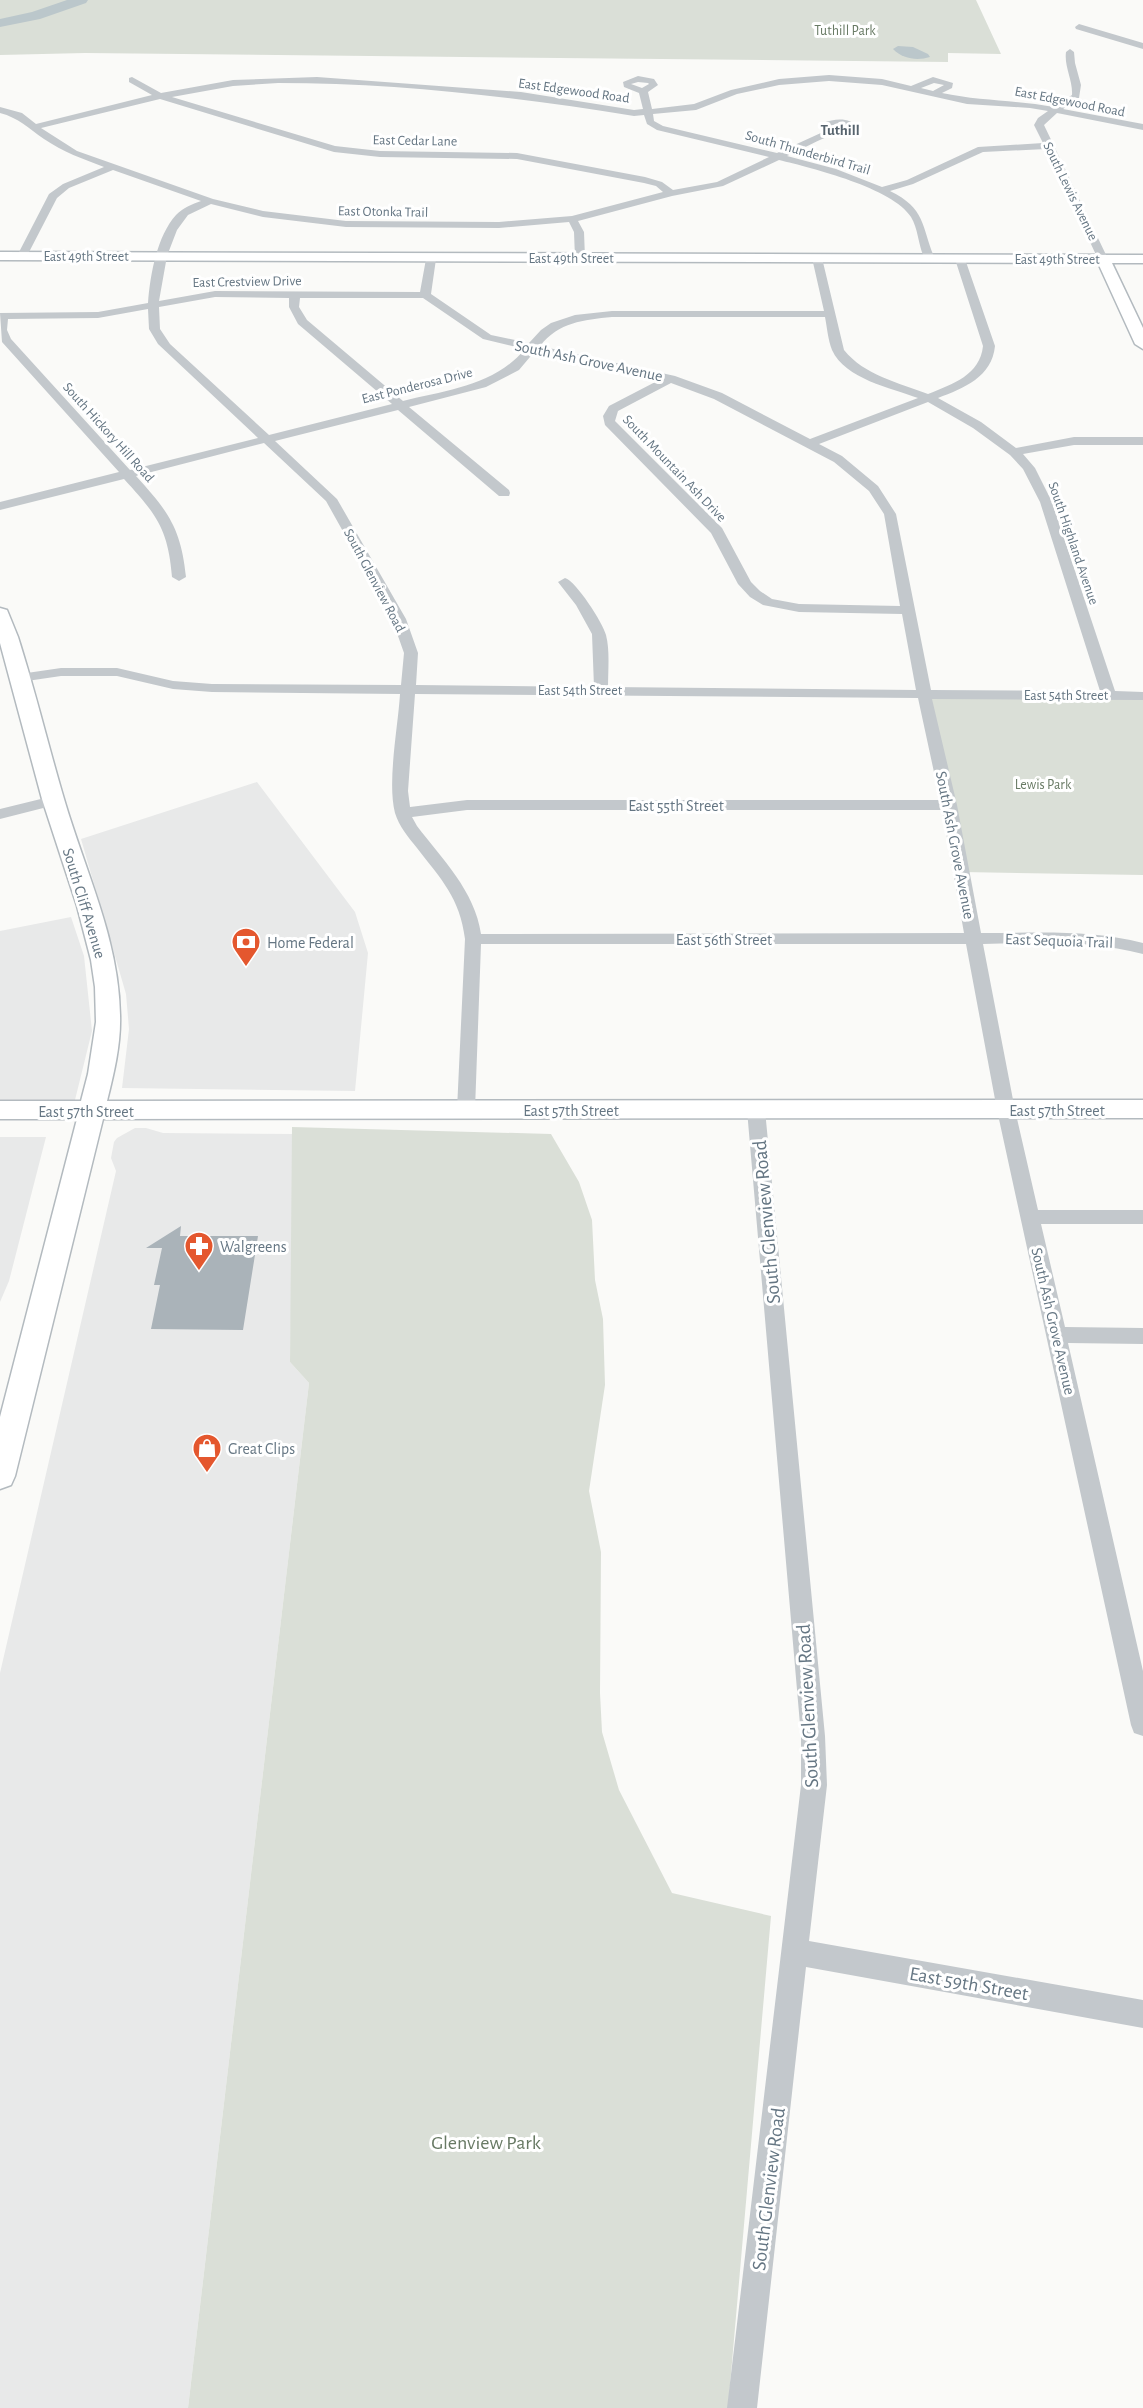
<svg xmlns="http://www.w3.org/2000/svg" width="1143" height="2408" font-family="'Alegreya Sans',sans-serif">
<style>
.built{fill:#e8e9e9}
.green{fill:#dadfd7}
.water{fill:#bbc7cb}
.lines{fill:none;stroke-linecap:round;stroke-linejoin:round}
.river{fill:#bbc7cb;fill-rule:evenodd}
.building{fill:#aab3b9}
.secondary-casing{stroke:#b3babf;stroke-width:3}
.street{fill:#c3c8cc;fill-rule:evenodd}
.secondary{fill:#fff;fill-rule:evenodd}
.labels{text-anchor:middle;stroke-width:6;stroke-linejoin:round;paint-order:stroke}
.far-park-label{font-size:14px;fill:#687a64;stroke:#fff}
.far-street-label{font-size:14px;fill:#657683;stroke:#fff}
.far-neighbourhood-label{font-size:15px;font-weight:bold;fill:#57646e;stroke:#fff}
.street-label{font-size:16px;fill:#657683;stroke:#fff}
.poi-label{font-size:16px;fill:#657683;stroke:#fff;text-anchor:start}
.near-street-label{font-size:20px;fill:#657683;stroke:#fff}
.near-park-label{font-size:20px;fill:#687a64;stroke:#fff}
</style>
<rect width="100%" height="100%" fill="#fafaf8"/>
<path class="built" d="M257,782L355,912L368,953L355,1091L122,1088L129,1029L126,994L81,839Z
M71,917L84,956L92,1031L74,1104H0V931Z
M135,1128H146L163,1133L295,1134L290,1362L309,1383L188,2408H0V1673L116,1171L111,1158L114,1142L117,1138Z
M0,1137H46L9,1281L0,1302Z"/>
<path class="green" d="M0,0H976L1001,54L948,53V62L85,53L0,55Z
M924,694L1143,696V875L962,872Z
M292,1127L551,1134L579,1182L592,1220L595,1280L603,1319L605,1385L589,1491L601,1552L600,1693L602,1732L619,1790L672,1893L771,1916L728,2408H188L309,1383L290,1362Z"/>
<path class="water" d="M898,46L913,47L928,54L930,57C917,61 903,59 893,49Z"/>
<g class="lines">
<path class="river" d="M67,0H88L86,3L40,19L0,27V19L32,12Z"/>
</g>
<path class="building" d="M181,1226L180,1236H258L243,1330L151,1329L160,1285H154L162,1248H146Z"/>
<g class="lines">
<g class="secondary-casing">
<path id="secondary" d="M0,252L1143,255V263H1112L1143,328V349L1135,344L1098,263L0,260Z
M0,608L7,610L18,637C35,690 48,745 64,799C85,871 119,939 120,1015C121,1044 114,1073 107,1101L1143,1100V1118L103,1119L15,1476L11,1485L0,1489V1417L77,1119H0V1101H81L88,1074L96,1022L95,987L91,960L77,906L42,799L0,643Z"/>
</g>
<path class="street" d="M1079,24L1143,43V49L1076,29L1075,27Z
M1070,49L1074,52L1075,63L1081,85L1079,98L1063,109L1143,124V130L1057,113L1044,125L1108,259L1107,261L1098,259L1046,149L983,152L913,184L890,191C927,209 921,227 935,259L930,262L926,261C918,248 919,230 911,217C893,188 812,168 779,160L723,186L672,196L578,221L584,232L585,258L580,261L575,258L574,232L569,222L499,228L346,227L263,217L211,204L188,215L177,230L167,256L159,301L215,291L420,292L426,259L431,256L436,259L431,294L491,335L529,343L541,330L551,323L575,315L612,311H824L812,258L817,255L822,258L844,350C864,375 899,383 928,394C953,384 980,375 983,346L955,259L960,256L965,259L995,346C992,377 964,388 938,398L981,422L1016,448L1074,437H1143V445H1074L1023,454L1035,468L1052,502L1115,691L1143,692V700L932,699L957,805L981,933C1036,933 1090,929 1143,943V954C1089,940 1038,943 983,944L1015,1110L1038,1210H1143V1224H1041L1065,1327L1143,1328V1344L1068,1343L1143,1671V1736L1134,1733L1131,1725L997,1110L966,944H481L475,1110L473,1115L466,1116L459,1115L457,1110L465,939C460,898 441,879 417,848C408,837 399,826 395,813C387,782 398,727 400,694L212,692L173,689L117,676H61L20,682L13,678L20,674L61,668H117L173,681L212,684L401,685L404,653L392,619L326,501L264,443L136,476C168,511 181,528 186,577L179,581L172,577C168,528 156,514 124,479L0,510V502L119,472L2,342L0,313L98,312L148,303C150,275 157,236 176,215C183,208 192,204 201,201L113,170L69,188L57,198L27,256L18,258L17,256L49,194L63,184L104,167C83,159 63,152 44,139C28,128 19,118 0,113V107L22,113L36,124L152,95L129,82V78L132,77L161,93L233,80L317,77L521,92L634,110L643,109L639,93L624,87L623,82L638,76L654,79L658,85L648,92L652,109L694,104L731,90L779,79L829,75L882,79L911,86L933,77L953,83L952,88L942,93C979,101 1017,100 1054,107L1072,95C1073,80 1064,67 1066,52ZM829,81L882,85L967,104L1030,108L1048,111L1038,118L1034,125L1043,143L978,147L907,180L882,187L836,169L787,156C800,150 814,142 827,137C839,133 850,136 860,128C849,117 836,118 823,123V132L777,153L663,126L654,121L653,114L696,110L737,94L779,85ZM638,82L648,83L649,84L642,88L631,84ZM278,83C397,83 517,97 634,116L644,115L647,124L657,130L769,157L717,182L673,190L662,182L645,177L517,153L380,151L335,146L172,97L233,86ZM934,83L944,85L933,91L921,88ZM160,99L334,152L380,157L517,159L644,183L656,186L663,192L572,216L499,222L346,221L263,211L213,199L77,151L41,128ZM836,125L849,127L832,130L831,126ZM215,297L289,298V307L298,324L392,404L269,435L170,344L160,329L159,307ZM300,298H423L483,339L525,349C494,386 447,390 403,401L307,320L299,307ZM148,309L149,329L158,344L258,438L130,470L11,339L7,330L8,319L98,318ZM612,317H825C827,327 828,340 832,350C845,379 891,388 918,398L810,439L722,393L675,376L540,346C559,322 583,320 612,317ZM535,351L661,379L609,406L603,416L605,425L711,533L738,584L750,597L763,605L799,612L902,614L916,690L608,687C608,671 610,650 606,635C603,623 576,581 565,578L558,582L576,605L592,634L594,687L416,685L418,653L406,619L337,499L275,441L398,410L499,496H509L510,493L509,490L409,407L486,387L519,370ZM671,383L714,399L834,462L869,491L884,514L900,606L799,604L772,599L760,591L751,582L722,528L615,421L618,411ZM928,402L973,428L1010,455L1023,469L1040,502L1100,691L931,690L896,514L878,486L842,456L819,444ZM415,694L918,698L940,800H467L410,807L408,791ZM467,810H942L964,933L481,934C475,891 442,859 417,826L412,817Z
M53,796L61,801L59,804L0,819V809Z
M756,1104L763,1105L765,1110L825,1736L827,1785L809,1941L1143,2000V2028L806,1967L757,2408H727L801,1785V1736L747,1110L749,1105Z"/>
<use href="#secondary" class="secondary"/>
</g>
<defs>
<g id="bank-pin" transform="scale(1.5)"><path d="M0 17L-7.5 6A9.5 9.5 0 1 1 7.5 6Z" fill="#e4572e" stroke="#fff"/><path d="M-6-4H6V4H-6ZM0-2.3a2.3 2.3 0 1 0 0 4.6a2.3 2.3 0 1 0 0-4.6Z" fill="#fff"/></g>
<g id="pharmacy-pin" transform="scale(1.5)"><path d="M0 17L-7.5 6A9.5 9.5 0 1 1 7.5 6Z" fill="#e4572e" stroke="#fff"/><path d="M-2-6h4v4h4v4h-4v4h-4v-4h-4v-4h4Z" fill="#fff"/></g>
<g id="shop-pin" transform="scale(1.5)"><path d="M0 17L-7.5 6A9.5 9.5 0 1 1 7.5 6Z" fill="#e4572e" stroke="#fff"/><path d="M-5-2.5h2.3a2.7 3.5 0 0 1 5.4 0H5L5.5 6h-11ZM-1.5-2.5h3a1.5 2.3 0 0 0-3 0Z" fill="#fff"/></g>
</defs>
<g fill-rule="evenodd">
<use href="#bank-pin" x="246" y="942"/>
<use href="#pharmacy-pin" x="199" y="1246"/>
<use href="#shop-pin" x="207" y="1448"/>
</g>
<g class="labels">
<g class="far-park-label">
<text x="845" y="35">Tuthill Park</text>
<text x="1043" y="789">Lewis Park</text>
</g>
<g class="far-street-label">
<text transform="translate(574 90) rotate(8)" y="5">East Edgewood Road</text>
<text transform="translate(1070 101) rotate(11)" y="5">East Edgewood Road</text>
<text transform="translate(415 140) rotate(1)" y="5">East Cedar Lane</text>
<text transform="translate(808 152) rotate(16)" y="5">South Thunderbird Trail</text>
<text transform="translate(1071 191) rotate(64)" y="5">South Lewis Avenue</text>
<text transform="translate(383 211) rotate(1)" y="5">East Otonka Trail</text>
<text x="86" y="261">East 49th Street</text>
<text x="571" y="263">East 49th Street</text>
<text x="1057" y="264">East 49th Street</text>
<text transform="translate(247 281) rotate(-1)" y="5">East Crestview Drive</text>
<text transform="translate(417 385) rotate(-14)" y="5">East Ponderosa Drive</text>
<text transform="translate(109 432) rotate(48)" y="5">South Hickory Hill Road</text>
<text transform="translate(675 468) rotate(46)" y="5">South Mountain Ash Drive</text>
<text transform="translate(1074 543) rotate(71)" y="5">South Highland Avenue</text>
<text transform="translate(375 580) rotate(62)" y="5">South Glenview Road</text>
<text x="580" y="695">East 54th Street</text>
<text x="1066" y="700">East 54th Street</text>
</g>
<g class="far-neighbourhood-label">
<text x="840" y="135">Tuthill</text>
</g>
<g class="street-label">
<text transform="translate(589 360) rotate(12)" y="6">South Ash Grove Avenue</text>
<text x="676" y="811">East 55th Street</text>
<text transform="translate(956 845) rotate(79)" y="6">South Ash Grove Avenue</text>
<text transform="translate(85 903) rotate(73)" y="6">South Cliff Avenue</text>
<text x="724" y="945">East 56th Street</text>
<text transform="translate(1059 940) rotate(2)" y="6">East Sequoia Trail</text>
<text x="571" y="1116">East 57th Street</text>
<text x="1057" y="1116">East 57th Street</text>
<text x="86" y="1117">East 57th Street</text>
<text transform="translate(1054 1321) rotate(77)" y="6">South Ash Grove Avenue</text>
</g>
<g class="poi-label">
<text x="267" y="948">Home Federal</text>
<text x="220" y="1252">Walgreens</text>
<text x="228" y="1454">Great Clips</text>
</g>
<g class="near-street-label">
<text transform="translate(766 1222) rotate(-95)" y="7">South Glenview Road</text>
<text transform="translate(807 1706) rotate(-93)" y="7">South Glenview Road</text>
<text transform="translate(969 1983) rotate(10)" y="7">East 59th Street</text>
<text transform="translate(768 2189) rotate(-83)" y="7">South Glenview Road</text>
</g>
<g class="near-park-label">
<text x="486" y="2149">Glenview Park</text>
</g>
</g>
</svg>
